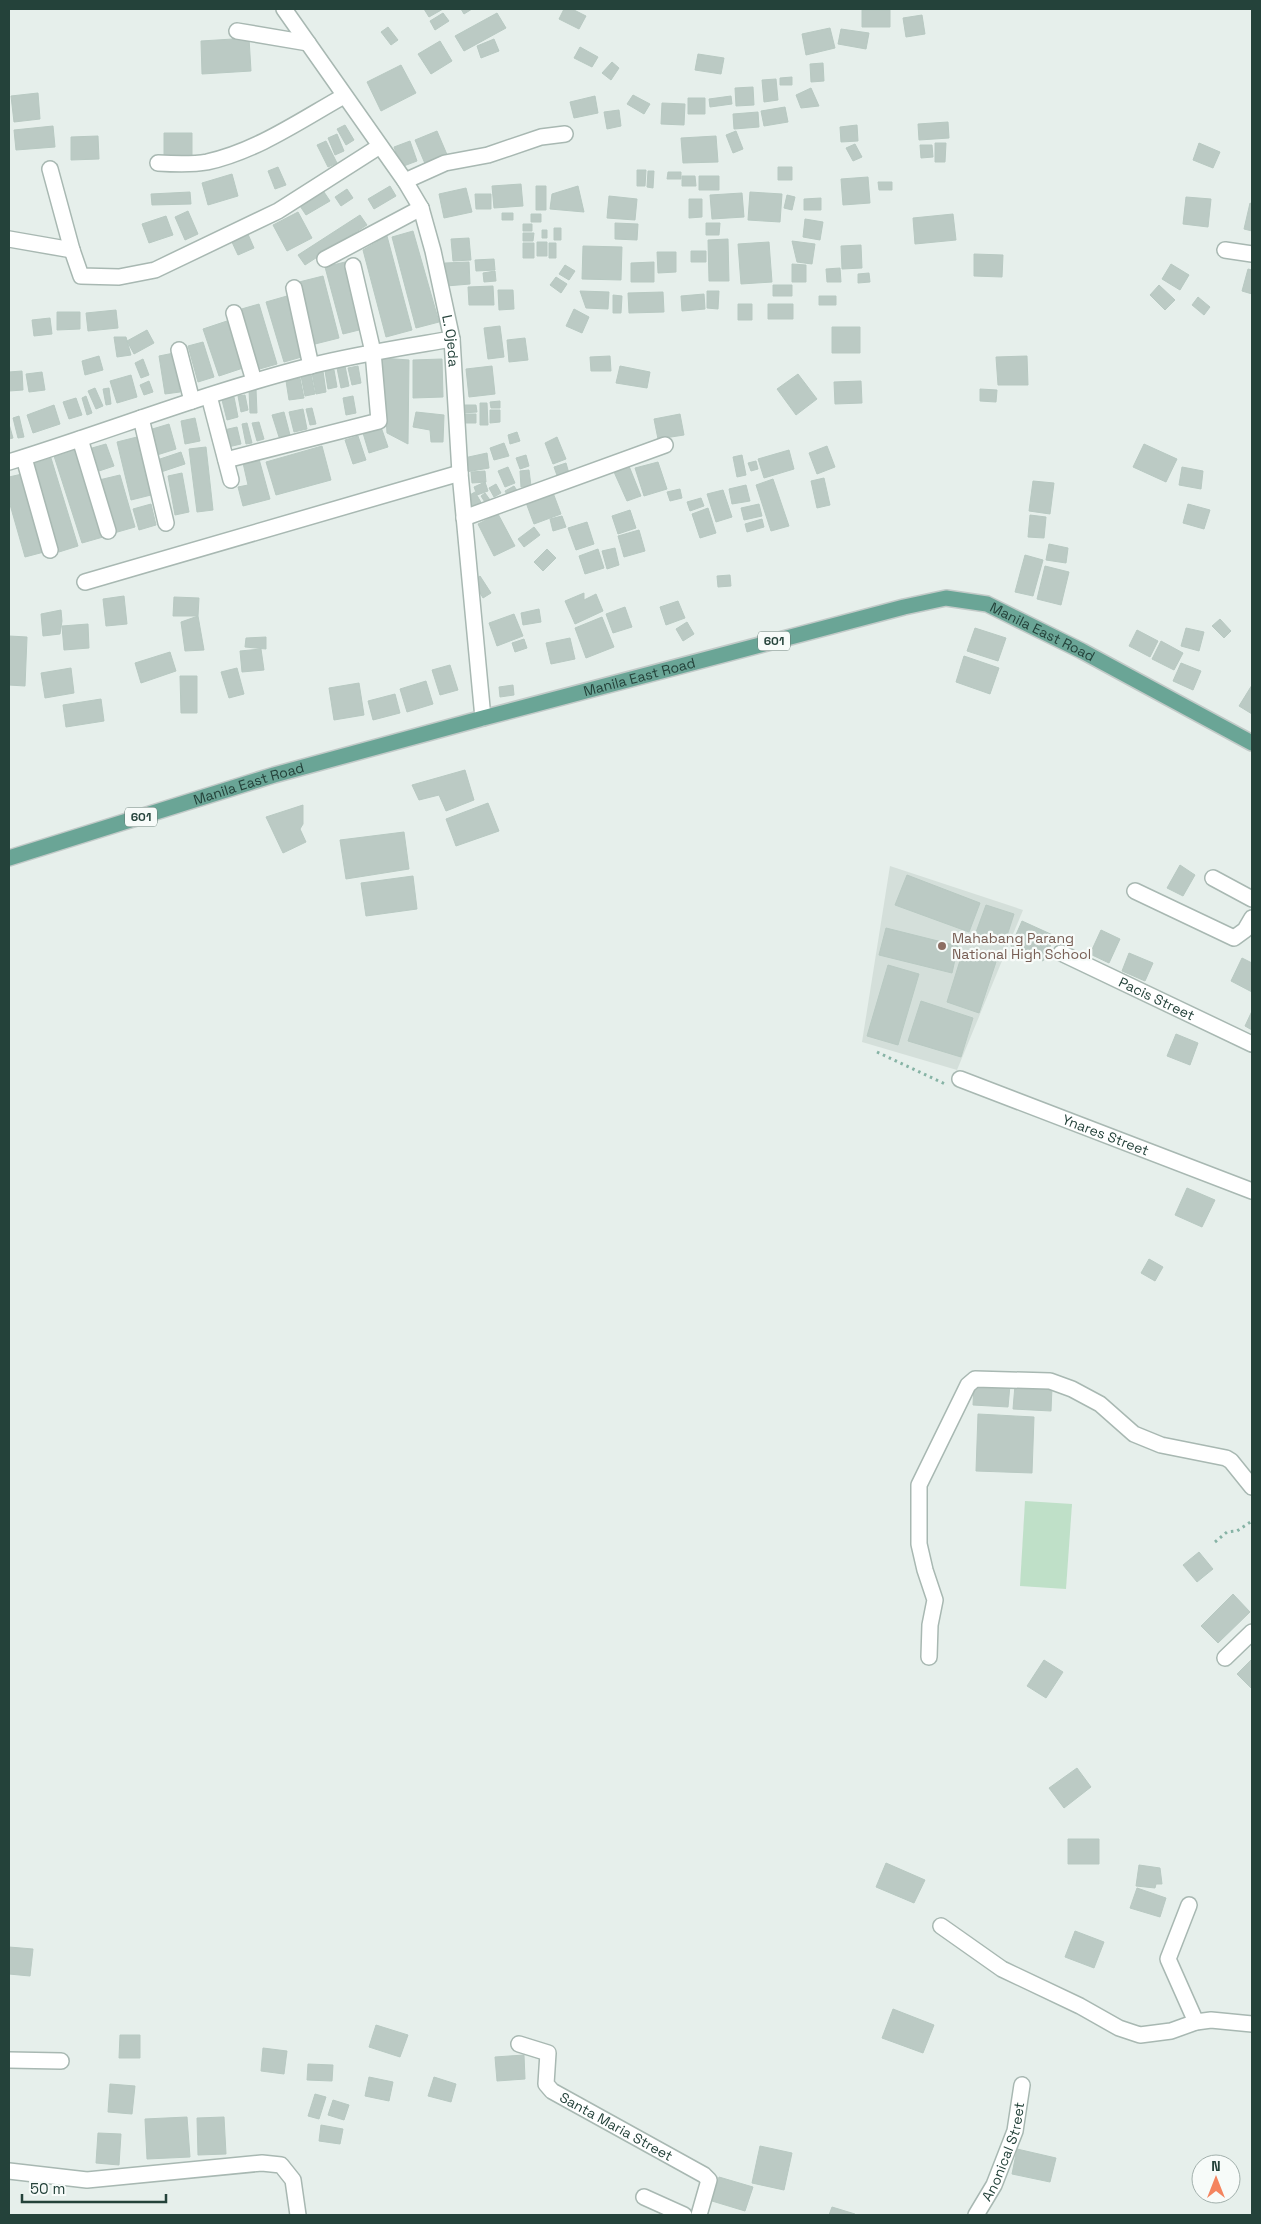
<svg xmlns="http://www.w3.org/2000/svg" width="1261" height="2224" font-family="'Space Grotesk',sans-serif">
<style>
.built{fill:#d4dfda}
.green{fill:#bfe0c8}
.building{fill:#bbcac4;stroke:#b8c9c2}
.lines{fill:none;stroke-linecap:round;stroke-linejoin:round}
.minor-casing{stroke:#a8b8b2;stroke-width:18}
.major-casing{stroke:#c2cac8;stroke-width:18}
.path{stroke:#86b3a5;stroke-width:3;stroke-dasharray:2.5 4;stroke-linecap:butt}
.minor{stroke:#fff;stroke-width:15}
.major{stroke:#6aa596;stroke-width:15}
.education-dot{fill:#8d6e63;stroke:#f7fbf9;stroke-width:2}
.labels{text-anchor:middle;stroke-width:4.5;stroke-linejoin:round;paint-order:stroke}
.shield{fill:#f7fbf9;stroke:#637a73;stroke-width:1}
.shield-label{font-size:12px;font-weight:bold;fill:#24423a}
.street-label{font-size:14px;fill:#24423a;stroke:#f7fbf9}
.education-label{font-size:14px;fill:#785e54;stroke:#f7fbf9;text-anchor:start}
</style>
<rect width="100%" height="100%" fill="#e6efeb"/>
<path class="built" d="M890,866L1023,910L957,1070L862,1042Z"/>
<path class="green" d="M1025,1501L1072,1504L1066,1589L1020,1586Z"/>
<path class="building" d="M424,9H443L429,17Z
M461,9H472L464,14Z
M564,9H572L586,16L579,29L559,19Z
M862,10H890V27H862Z
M443,13L449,21L435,30L430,21Z
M497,13L506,28L464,51L455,36Z
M922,15L925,34L906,37L903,18Z
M388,27L398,40L391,45L381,32Z
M830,28L835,48L806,55L802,34Z
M841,29L869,33L866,49L838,44Z
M249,38L251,71L202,74L201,41Z
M494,39L499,51L481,58L477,46Z
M440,41L452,61L431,74L418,54Z
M580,47L598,57L592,67L574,58Z
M698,54L724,58L721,74L695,70Z
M612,62L619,68L611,80L602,73Z
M823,63L824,81L811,82L810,64Z
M401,65L416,93L381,111L367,82Z
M792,77V85H780V78Z
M776,79L778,100L764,102L762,80Z
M753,87L754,105L736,106L735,88Z
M811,88L819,106L801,108L796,95Z
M38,93L40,119L14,122L11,96Z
M633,95L650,104L644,114L627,104Z
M595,96L598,113L574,118L570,102Z
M731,96L732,104L710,107L709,99Z
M688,98H705V114H688Z
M662,103L685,104L684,125L661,124Z
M785,107L788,122L764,126L761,111Z
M619,110L621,126L607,129L604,112Z
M758,112L759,127L734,129L733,114Z
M948,122L949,138L919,140L918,124Z
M345,125L354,140L346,145L337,129Z
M857,125L858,141L841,142L840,127Z
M53,126L55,147L16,150L14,130Z
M437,131L448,157L426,166L415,140Z
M736,131L743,149L733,153L726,135Z
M164,133H192V158H164Z
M337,134L344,151L335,155L328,138Z
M98,136L99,159L71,160V137Z
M716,136L718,162L683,163L681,138Z
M326,141L337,163L328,167L317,145Z
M410,141L417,161L401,167L394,147Z
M935,143H946L945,162H935Z
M1199,143L1220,152L1213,168L1193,160Z
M855,144L862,157L853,161L846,148Z
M920,145H932L933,157L921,158Z
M278,167L286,185L275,189L268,171Z
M778,167H792V180H778Z
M637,170H646L645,186H637Z
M648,171H654L653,188L647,187Z
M668,172H681V179H667Z
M232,174L238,196L208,205L202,183Z
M682,176H695L696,186H682Z
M699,176H719V190H699Z
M868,177L870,203L843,205L841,179Z
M878,182H892V190H879Z
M521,184L523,206L494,208L492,186Z
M390,186L396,196L374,209L368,199Z
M536,186H546V210H536Z
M578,186L584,212L550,209L552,194Z
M466,188L472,212L444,218L439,194Z
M322,189L330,201L306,215L298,203Z
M347,189L353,198L341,206L335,197Z
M190,192L191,204L152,205L151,194Z
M750,192L782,194L780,222L748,220Z
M742,193L744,217L712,219L710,195Z
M475,194H491V209H476Z
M787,195L795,197L792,210L784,208Z
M609,196L637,199L635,220L607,218Z
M1186,197L1211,199L1208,227L1183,224Z
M821,198V210H804V199Z
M689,199H702V217L689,218Z
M1250,203L1252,204V231L1244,229Z
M188,211L198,234L185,240L175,217Z
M298,212L312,238L287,251L273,225Z
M502,213H513V220H502Z
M531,214H541V222H531Z
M953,214L956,240L915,244L913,218Z
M360,215L367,225L305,265L298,255Z
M166,216L173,235L149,243L142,224Z
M805,219L823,222L820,240L803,237Z
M615,223L638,224L637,240L615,239Z
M706,223H720L719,235H706Z
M523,224H532V231H523Z
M554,228H561V240H554Z
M542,230H547V238H542Z
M413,231L439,322L416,328L392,237Z
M247,232L254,248L238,255L231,240Z
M523,233H534L533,241H523Z
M387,236L412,330L386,337L363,250Z
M469,238L471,260L453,261L451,239Z
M728,239L729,281H709L708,240Z
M792,241L815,244L812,264L797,262Z
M537,242H547V256H537Z
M769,242L772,282L741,284L738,244Z
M523,243H534V258H523Z
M549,243H556V258H549Z
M861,245L862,268L842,269L841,246Z
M583,246L622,247L621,280L582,279Z
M691,251H706V262H691Z
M657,252H676V272L658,273Z
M974,254L1003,255L1002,277L974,276Z
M494,259L495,270L476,271L475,260Z
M345,262L363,329L343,334L325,267Z
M469,262L470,284L446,286L445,263Z
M654,262V282H631V263Z
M792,264L806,265V282H792Z
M1171,264L1189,275L1180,290L1162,279Z
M565,265L575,271L569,280L559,274Z
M840,268L841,282H827L826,269Z
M1248,269L1252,270V294L1242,291Z
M495,271L496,281L484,282L483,273Z
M869,273L870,282L858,283V274Z
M323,276L339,338L315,344L299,282Z
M556,277L567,284L561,293L550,285Z
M773,285H792V296H773Z
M1159,285L1175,300L1165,310L1150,295Z
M493,286L494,305H469L468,287Z
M498,290H513L514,309L499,310Z
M580,291L609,292L608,309L586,308Z
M707,291H719L718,309L707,308Z
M663,292L664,312L629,313L628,293Z
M704,294L705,309L682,311L681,296Z
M613,295L622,296L621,313H613Z
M287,296L305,356L284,362L266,302Z
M819,296H836V305H819Z
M1198,297L1210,307L1204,315L1192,305Z
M259,304L277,364L256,370L238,310Z
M738,304H752V320H738Z
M768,304H793V319H768Z
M574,309L589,317L582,333L566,326Z
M116,310L118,328L88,331L86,313Z
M57,312H80V329L57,330Z
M50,318L52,334L34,336L32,320Z
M227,321L243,368L219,376L203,329Z
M500,326L504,357L488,359L484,328Z
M832,327H860V353H832Z
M147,330L154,343L134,354L127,341Z
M114,337H126L131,355L117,357Z
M525,338L528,360L509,362L507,340Z
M203,342L214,377L198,382L188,346Z
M174,353L180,392L165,394L159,356Z
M99,356L103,370L85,375L82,361Z
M610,356L611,371H591L590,357Z
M1027,356L1028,385H998L996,357Z
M382,358L409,360L408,444L387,433Z
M143,359L149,375L141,378L135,363Z
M442,359L443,397L413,398V360Z
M345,366L349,386L341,388L337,368Z
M358,366L361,383L352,385L348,368Z
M492,366L495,394L469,397L466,369Z
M620,366L650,372L647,388L616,383Z
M334,370L337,387L328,389L325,371Z
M22,371L23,390L9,391V372Z
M323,371L326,392L316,394L312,373Z
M42,372L45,390L29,392L26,374Z
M311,374L315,394L305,396L301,376Z
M798,374L817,399L796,415L777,389Z
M131,375L137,397L117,403L110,381Z
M300,378L304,398L289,400L286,381Z
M149,381L153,392L144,395L140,385Z
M861,381L862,403L835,404L834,382Z
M95,388L103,406L96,409L88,391Z
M109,388L111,404L106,405L103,389Z
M249,389H256L257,413H250Z
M980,389L997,390L996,402L980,401Z
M245,395L248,410L241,412L238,396Z
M86,396L92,413L87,415L82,398Z
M353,396L356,413L346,415L343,398Z
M234,397L238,417L227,420L222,400Z
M76,398L82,415L69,419L63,402Z
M500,401V408H491L490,402Z
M480,403H487L488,425H480Z
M54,405L60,424L33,433L27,415Z
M461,405H476L477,412L462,413Z
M312,408L316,424L310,425L306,409Z
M303,409L307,429L294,432L289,412Z
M490,410H500V422L490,423Z
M284,412L290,435L279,437L272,415Z
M416,412L444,415L443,442H431L430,430L413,427Z
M462,414H476V423H462Z
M680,414L684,435L658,439L654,419Z
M19,416L24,437L18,438L13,418Z
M195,418L200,441L185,444L181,421Z
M259,422L264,439L257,441L252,423Z
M247,423L252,443L246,444L242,424Z
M9,424L13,438L9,439Z
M169,424L176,449L157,455L149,430Z
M237,427L241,444L228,447L224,430Z
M381,427L388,447L369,453L363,433Z
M517,432L520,441L510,444L508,435Z
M358,436L366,460L353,464L345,440Z
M137,437L151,495L131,500L117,442Z
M557,437L566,459L553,464L545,443Z
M504,443L509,456L494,460L490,448Z
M106,444L114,466L99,471L92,448Z
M1144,444L1177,459L1166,482L1133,467Z
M322,446L331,480L276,495L266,462Z
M827,446L835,467L817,474L809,453Z
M206,447L213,510L197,512L189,449Z
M76,449L103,537L82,543L54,456Z
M789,450L794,469L764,478L758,459Z
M181,452L185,464L161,472L157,460Z
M487,453L489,468L466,472L464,458Z
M526,455L529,466L520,469L516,458Z
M742,455L746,475L737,477L733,457Z
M51,458L78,546L59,552L32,464Z
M259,459L270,499L243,506L238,487L248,485L243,463Z
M756,461L758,469L751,471L748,463Z
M658,462L667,489L644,496L635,468Z
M566,463L570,477L559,481L554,467Z
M629,466L641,496L627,501L614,472Z
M508,467L515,483L505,487L498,471Z
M1182,467L1203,471L1201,489L1179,485Z
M529,470L531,486L521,487L520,471Z
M485,471L486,482L472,483L471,472Z
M182,473L189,512L175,515L168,476Z
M22,474L44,552L25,557L9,501V477Z
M120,475L135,527L114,533L99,480Z
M824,478L830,505L817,508L811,481Z
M773,479L789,526L771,531L756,485Z
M1033,481L1054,483L1050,514L1029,511Z
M485,482L488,491L477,495L474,487Z
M496,484L501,493L494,497L489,488Z
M746,485L750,501L732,504L729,489Z
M514,486L518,492L509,498L505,491Z
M680,489L682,498L670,501L667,492Z
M552,490L561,514L534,524L525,500Z
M723,490L732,517L716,522L707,494Z
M475,492L482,504L474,508L468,496Z
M485,493L493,504L488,507L481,496Z
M701,498L704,506L690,511L687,502Z
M151,504L156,525L139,530L133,509Z
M759,504L762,516L744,520L741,508Z
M1188,504L1210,510L1204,529L1183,523Z
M708,508L716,533L700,538L692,514Z
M630,510L636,528L618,534L612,516Z
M498,514L515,546L494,556L478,524Z
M1030,515L1046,517L1044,538L1028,537Z
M562,516L566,527L553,531L550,519Z
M762,519L764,527L747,532L745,524Z
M587,522L594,544L576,550L568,528Z
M534,527L540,535L524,547L518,539Z
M639,530L645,551L624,557L618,536Z
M1049,544L1068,548L1066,563L1046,560Z
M615,548L619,565L607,569L602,551Z
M547,549L556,558L543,571L534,562Z
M598,549L604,568L585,574L579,556Z
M1025,555L1043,560L1033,596L1015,592Z
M1045,566L1069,572L1061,605L1037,599Z
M730,575L731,586L718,587L717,576Z
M480,576L491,593L483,598L473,581Z
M584,593V600L596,594L603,611L575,624L565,601Z
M124,596L127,624L106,626L103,599Z
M174,597L199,598L198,616H173Z
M678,601L685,618L666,625L660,607Z
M625,607L632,627L613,633L606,614Z
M539,609L541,622L523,625L521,613Z
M61,610L62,621L60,634L43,636L41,614Z
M514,614L523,636L497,646L489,623Z
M198,616L204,650L185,651L181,622Z
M602,617L614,647L586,658L575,628Z
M1220,619L1231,631L1224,638L1212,626Z
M687,622L694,634L683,641L676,629Z
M88,624L89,648L64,650L62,626Z
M975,628L1006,638L998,661L967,651Z
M1186,628L1204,632L1199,651L1181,646Z
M1137,630L1158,641L1150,657L1129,646Z
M9,636L27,637L25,686L9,685Z
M266,637V649L245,647L246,638Z
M570,638L575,659L551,664L546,643Z
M524,639L527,648L515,652L512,643Z
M1161,641L1183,653L1174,670L1152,659Z
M261,649L264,670L242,672L240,651Z
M170,652L176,671L141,683L135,663Z
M964,656L999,668L990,694L956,682Z
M1181,663L1201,671L1193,690L1173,681Z
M450,665L458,690L440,695L432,670Z
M71,668L74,693L45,698L41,673Z
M237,668L244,694L229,698L221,672Z
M180,676H197V713H181Z
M426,681L433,704L407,712L400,689Z
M359,683L364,715L334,720L329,688Z
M513,685L514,695L500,697L499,687Z
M1252,685V714L1239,706Z
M395,694L400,713L373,720L368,701Z
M101,699L104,721L66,727L63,705Z
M465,770L474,800L446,811L439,795L419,800L412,785Z
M488,803L499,831L456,846L446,819Z
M303,805V824L300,829L306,842L283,853L266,817Z
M404,832L409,869L346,879L340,840Z
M1180,865L1195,875L1183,896L1167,888Z
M907,875L980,903L969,932L895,905Z
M413,876L417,909L366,916L361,883Z
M986,905L1014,914L1004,945L975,935Z
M1022,921L1055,936L1043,961L1011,946Z
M886,928L958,946L952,973L879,955Z
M1101,930L1120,939L1109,963L1090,954Z
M963,951L996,962L979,1013L947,1002Z
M1129,953L1153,963L1145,981L1122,971Z
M1242,958L1252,963V992L1231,981Z
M888,965L919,974L898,1045L867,1036Z
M921,1001L973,1018L961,1057L908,1041Z
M1252,1011V1030L1245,1026Z
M1176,1034L1198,1043L1190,1065L1167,1056Z
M1187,1188L1215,1200L1202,1227L1175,1215Z
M1149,1259L1163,1267L1155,1281L1141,1273Z
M974,1382L1010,1385L1008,1407L973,1405Z
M1015,1385L1052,1387L1051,1411L1013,1409Z
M978,1414L1034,1417L1032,1473L976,1471Z
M1199,1552L1213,1569L1197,1582L1183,1565Z
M1233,1594L1250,1612L1218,1643L1201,1626Z
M1252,1659V1689L1237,1674Z
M1044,1660L1063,1672L1046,1698L1027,1686Z
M1077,1768L1091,1787L1064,1808L1049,1788Z
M1068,1839H1099V1864H1068Z
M886,1863L925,1880L914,1903L876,1887Z
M1139,1865L1160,1868L1162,1884H1156L1155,1888L1136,1886Z
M1137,1888L1166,1898L1160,1917L1130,1908Z
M1075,1931L1104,1942L1094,1968L1065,1957Z
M9,1947L33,1949L30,1976L9,1974Z
M893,2009L934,2025L923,2053L882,2038Z
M376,2025L408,2035L400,2057L369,2047Z
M120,2035H140V2058H119Z
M263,2048L287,2051L284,2074L261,2071Z
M524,2055L525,2079L497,2081L495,2057Z
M308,2064L333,2065L332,2081L307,2080Z
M369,2077L393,2082L389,2101L365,2096Z
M434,2077L456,2084L451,2102L428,2096Z
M110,2084L135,2086L132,2114L108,2112Z
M315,2094L326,2097L319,2119L308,2116Z
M333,2100L349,2105L344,2120L328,2115Z
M187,2117L190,2157L147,2159L145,2119Z
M224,2117L226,2154L198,2155L197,2118Z
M321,2125L343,2129L340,2144L319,2141Z
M98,2133L121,2134L119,2165L96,2163Z
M760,2146L792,2153L784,2190L752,2183Z
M1017,2149L1056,2158L1050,2182L1012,2174Z
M719,2177L753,2187L745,2211L712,2201Z
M832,2207L855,2214L854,2215H829Z"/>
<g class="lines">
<g class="minor-casing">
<g id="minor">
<path id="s1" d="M284,9L405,181L421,208L433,251L452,339L460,473L483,718"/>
<path d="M237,31L308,43"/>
<path d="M158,163C174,164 191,165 207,162C257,151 301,120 344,96"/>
<path d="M50,169L72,250L81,276L119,277L155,270L278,211L380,146"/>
<path d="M405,181L445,163L488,155L541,137L565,134"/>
<path d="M9,239L72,250"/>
<path d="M1225,250L1252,254"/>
<path d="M325,259L421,208"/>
<path d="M294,288L311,366"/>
<path d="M234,313L254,381"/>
<path d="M179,350L192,401"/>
<path d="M209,396L231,480"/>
<path d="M141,418L166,523"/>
<path d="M80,439L108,531"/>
<path d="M24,458L50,550"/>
<path d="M226,460L379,421L373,352L353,266"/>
<path d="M9,462C109,431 208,392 310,366C357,354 405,347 452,339"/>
<path d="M464,518L665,445"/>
<path d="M85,582L460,473"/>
<path d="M1213,878L1252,899"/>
<path d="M1135,891L1234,938L1245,930L1252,918"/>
<path id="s2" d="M1061,953L1252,1044"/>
<path id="s3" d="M960,1079L1252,1191"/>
<path d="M929,1657L930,1625L935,1600L925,1570L919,1544V1485L968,1385L975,1379L1050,1381L1072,1389L1100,1404L1134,1434L1161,1445L1226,1458L1231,1461L1252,1487"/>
<path d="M1225,1658L1252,1632"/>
<path d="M1189,1905L1168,1959L1196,2022"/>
<path d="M941,1926L1002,1969L1080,2006L1119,2028L1140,2035L1171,2031L1196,2022L1211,2020L1252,2024"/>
<path id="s4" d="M519,2044L548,2053L546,2084L552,2091L704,2175L709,2180L699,2215"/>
<path d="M9,2060L61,2061"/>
<path d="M9,2171L87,2180L262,2163L281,2165L293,2180L298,2215"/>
<path d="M644,2197L684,2215"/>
<path id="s5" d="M976,2215L994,2185L1015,2131L1022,2085"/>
</g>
</g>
<g class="major-casing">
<g id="major">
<path id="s6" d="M9,858L274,775L483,718L904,607L946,598L987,604L1082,651L1252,743"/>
</g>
</g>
<path class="path" d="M877,1052L945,1084
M1215,1542L1227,1532L1237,1531L1252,1521"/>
<use href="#minor" class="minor"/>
<use href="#major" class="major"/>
</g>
<circle class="education-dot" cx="942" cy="946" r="5"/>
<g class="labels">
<g class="shield">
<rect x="758" y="631.5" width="32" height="19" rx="4"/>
<rect x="125" y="807.5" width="32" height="19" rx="4"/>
</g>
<g class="shield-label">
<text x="774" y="645">601</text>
<text x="141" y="821">601</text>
</g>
<g class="street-label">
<text dy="5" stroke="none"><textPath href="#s1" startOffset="378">L. Ojeda</textPath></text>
<text dy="5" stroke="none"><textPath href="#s6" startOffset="1076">Manila East Road</textPath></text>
<text dy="5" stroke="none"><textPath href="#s6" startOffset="656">Manila East Road</textPath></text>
<text dy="5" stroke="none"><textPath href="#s6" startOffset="251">Manila East Road</textPath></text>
<text dy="5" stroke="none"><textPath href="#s2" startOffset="106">Pacis Street</textPath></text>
<text dy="5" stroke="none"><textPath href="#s3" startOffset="156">Ynares Street</textPath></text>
<text dy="5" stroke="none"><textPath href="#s4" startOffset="144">Santa Maria Street</textPath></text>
<text dy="5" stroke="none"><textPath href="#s5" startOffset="70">Anonical Street</textPath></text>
</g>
<g class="education-label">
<text x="952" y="943">Mahabang Parang<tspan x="952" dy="16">National High School</tspan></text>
</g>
</g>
<rect width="1261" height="2224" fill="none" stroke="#24423a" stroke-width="20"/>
<g transform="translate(1216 2179)"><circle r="24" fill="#f7fbf9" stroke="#a3b1ad"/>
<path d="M0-4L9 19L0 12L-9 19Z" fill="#f4845f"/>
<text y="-8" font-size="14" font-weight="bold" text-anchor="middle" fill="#24423a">N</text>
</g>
<path d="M22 2194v8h144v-8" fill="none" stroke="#24423a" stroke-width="2.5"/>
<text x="30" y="2194" font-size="15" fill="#24423a" stroke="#f7fbf9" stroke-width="4" paint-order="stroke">50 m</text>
</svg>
